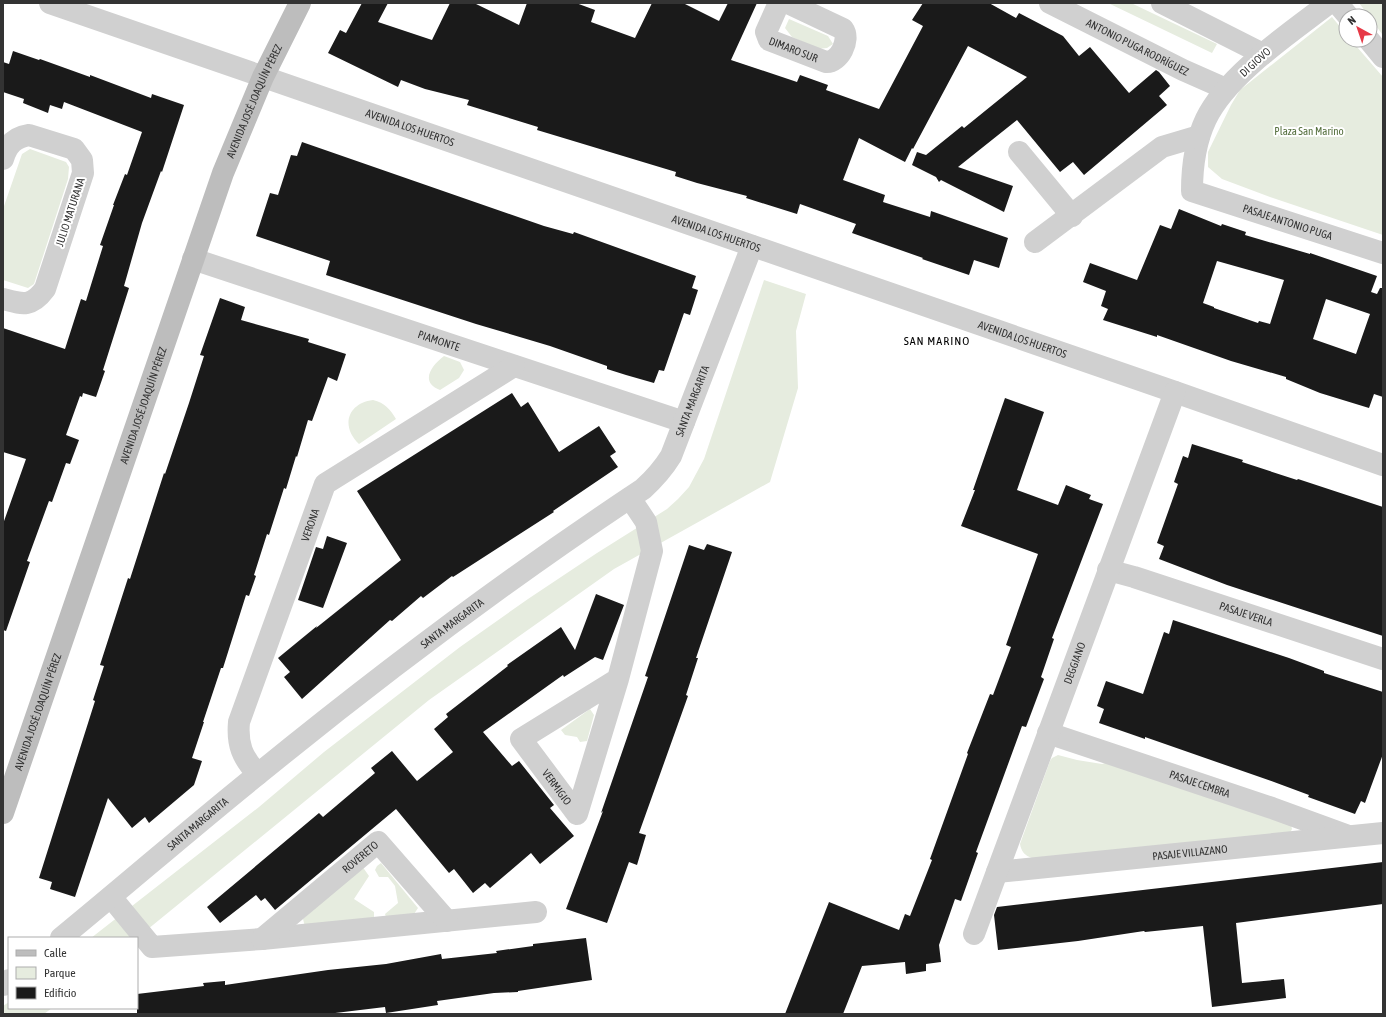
<svg xmlns="http://www.w3.org/2000/svg" width="1386" height="1017" font-family="'Asap Condensed',sans-serif">
<style>
.green{fill:#e6ecdf}
.building{fill:#1a1a1a;fill-rule:evenodd}
.lines{fill:none;stroke-linecap:round;stroke-linejoin:round}
.street{stroke:#d0d0d0;stroke-width:22}
.secondary{stroke:#bdbdbd;stroke-width:22}
.labels{text-anchor:middle;stroke-width:4;stroke-linejoin:round;paint-order:stroke}
.street-label{font-size:11px;fill:#333;stroke:#fff}
.park-label{font-size:11px;fill:#56703f;stroke:#fff}
.neighbourhood-label{font-size:12px;letter-spacing:1px;fill:#000;stroke:#fff}
</style>
<rect width="100%" height="100%" fill="#fff"/>
<path class="green" d="M1108,3H1131L1217,44L1212,53Z
M1359,3H1383L1382,34L1370,18V16H1369Z
M1332,17L1346,34V40H1351L1383,77V235L1273,198L1222,179L1208,167V152L1231,105L1240,90Z
M789,19L828,36L833,44L827,48L817,49L792,37L785,28Z
M30,149L66,162L69,167L68,179L34,284L28,288L3,280V209L22,154Z
M764,280L806,294L796,331L798,388L770,482L614,569L429,700L137,938H91L259,807L324,752L460,647L528,599L597,553L667,509L678,499L689,487L704,459Z
M444,356L460,362L464,370L459,378L440,390C419,382 432,365 444,356Z
M373,400C385,403 390,409 396,419L359,444C340,426 348,403 373,400Z
M590,709L594,715L587,741L580,742L577,737L565,735L561,730Z
M1058,755L1077,760L1102,764L1109,762L1291,825L1292,829L1290,833L1032,858C1025,856 1021,851 1020,844L1050,761L1052,758Z
M381,863L418,908L414,914L386,917L385,914L398,903L395,886L388,877H379L375,870L377,866Z
M362,866L369,876L354,899L374,912V919L305,927L303,919Z
M9,1002V1008H52L44,1014H3V1006Z"/>
<path class="building" d="M362,3H388L378,22L432,40L450,3H474L519,25L527,3H576L595,10L591,22L635,38L652,3H683L719,21L728,3H757L731,60L797,82L800,75L828,85L826,90L879,109L923,26L912,20L923,3H989L1016,18L1019,13L1063,36L1079,56L1090,47L1129,93L1156,70L1159,72L1170,86L1159,96L1167,105L1084,175L1073,162L1060,172L1017,120L958,167L1013,186L1004,212L941,180L939,182L936,177L912,165L917,152L926,155L962,126L964,128L1027,77L968,46L913,149L912,148L905,162L859,138L843,180L885,195L883,202L930,217L931,211L1008,238L999,268L974,260L969,275L922,259L923,258L852,233L856,224L800,204L797,214L746,198L747,196L697,183L675,176L676,172L537,130L538,127L467,105L469,100L425,89L401,80L398,87L328,53L340,30L346,33Z
M13,51L39,60L40,59L90,77V75L151,98L152,94L184,105L162,172L161,171L142,223L124,286L129,288L103,370L105,371L96,397L83,393L82,397L80,396L66,435L79,440L70,464L66,463L52,502L49,501L27,561L30,562L6,631L3,630V524L26,459L3,452V328L65,349L81,299L86,301L103,246L100,245L114,205H113L125,174L127,175L142,132L64,102L62,109L50,105L48,113L23,103L24,99L3,92V62L9,64Z
M302,142L544,226L573,234L574,232L696,276L692,288L698,290L690,315L684,313L664,371L659,370L654,383L626,375L607,369V366L550,346L476,324L326,275L330,261L256,236L270,193L278,195L291,155L297,156Z
M1179,209L1221,226L1222,224L1246,232L1245,235L1310,254V253L1377,276L1371,292L1377,294L1380,288H1383V397L1374,394L1369,408L1320,393L1286,379V377L1231,361L1157,335V337L1103,320L1108,309L1101,306L1106,291L1083,282L1090,263L1137,280L1160,225L1171,229ZM1217,261L1284,280L1270,324L1259,321L1258,323L1214,308V307L1203,303ZM1326,299L1370,314L1356,354L1313,339Z
M220,298L245,307L241,320L309,339L308,342L346,354L337,381L328,377L312,421L308,420L297,457L296,456L286,489L284,488L269,535L267,534L254,575L256,576L249,596L246,595L223,668H221L203,722H204L192,758L202,761L194,785L149,823L145,817L132,828L108,798L75,897L50,889L52,882L39,878L95,701L93,700L104,666L100,665L128,578L130,579L164,473L165,474L189,403L204,356L200,355Z
M512,393L521,407L528,402L559,452L599,426L616,452L610,456L618,467L553,511L554,512L453,577L452,576L423,598L421,596L392,621L390,620L302,699L284,677L290,672L278,658L317,626L316,628L401,560L357,491Z
M1005,398L1044,412L1017,490L1058,505L1066,485L1091,495L1089,499L1103,504L1052,638L1054,639L1041,677L1044,679L1026,727L1022,726L976,852L978,853L961,901L955,899L939,945L941,962L926,964V971L906,974L905,962L862,966L843,1014H785L829,902L899,930L905,914L910,916L932,860L930,859L968,754L967,753L990,694L993,695L1011,647L1006,645L1038,554L961,526L975,490H973Z
M1192,444L1243,460L1242,462L1297,480L1298,479L1383,507V636L1227,585L1159,559L1164,546L1157,543L1178,484L1174,482L1183,456L1188,458Z
M327,536L347,543L323,608L298,600L316,547L323,549Z
M707,544L732,552L696,658H698L686,695L688,696L639,833L646,835L637,865L629,862L607,923L566,909L603,811L601,813L648,677L645,676L689,545L704,550Z
M596,594L624,605L603,660L595,657L564,677L563,675L483,732L512,766L519,761L554,805L550,808L574,836L540,864L531,853L490,888L485,883L473,893L454,869L449,873L396,809L275,910L265,898L261,901L256,895L220,923L207,907L319,813L323,817L375,773L371,768L392,751L417,781L453,752L434,729L448,717L446,714L508,666L507,665L561,627L575,650Z
M1173,620L1289,658L1324,671V673L1383,692V754L1365,803L1361,801L1355,814L1308,797L1309,795L1274,782L1145,737V739L1099,723L1104,709L1097,706L1106,681L1143,694L1164,632L1169,634Z
M1383,862V904L1236,923L1242,983L1284,979L1286,998L1212,1007L1203,926L1145,932L1144,931L1078,941L998,950L994,915L997,907Z
M586,938L592,980L518,991V992L494,993L437,1001L438,1005L386,1013L385,1007L327,1014H137V994L204,986L203,983L225,981V985L328,970L386,964L441,954L442,959L497,953L496,951L533,946V944Z"/>
<g class="lines">
<g class="street">
<path id="s1" d="M50,3L1175,392L1383,465"/>
<path id="s2" d="M781,3L778,5L766,32L769,40L826,62C839,63 851,40 843,29L788,3"/>
<path id="s3" d="M1050,3L1183,70L1226,89"/>
<path d="M1162,3L1263,54"/>
<path id="s4" d="M1329,3C1290,33 1227,75 1206,119C1195,142 1192,166 1192,191L1383,253"/>
<path d="M1337,3L1348,16"/>
<path d="M1369,40L1383,57"/>
<path d="M1019,152L1072,216"/>
<path d="M3,159C7,145 15,137 29,135L74,149L82,160L83,173L45,289C31,308 22,304 3,299"/>
<path d="M1035,242L1162,147L1199,136"/>
<path id="s5" d="M193,259L684,422"/>
<path id="s6" d="M1108,570L1134,577L1383,659"/>
<path id="s7" d="M618,679L521,739L577,814L618,679L652,551L646,522L630,498"/>
<path id="s8" d="M1048,733L1272,808L1346,835"/>
<path id="s9" d="M258,774C242,758 237,744 239,722L325,484L514,366"/>
<path id="s10" d="M997,872L1383,833"/>
<path d="M111,897L152,947L262,939L536,912"/>
<path id="s11" d="M974,934L1175,392"/>
<path id="s12" d="M61,938C127,884 191,828 257,775C381,674 510,577 643,489C654,479 663,469 671,456L752,246"/>
<path id="s13" d="M262,939L378,842L447,921"/>
<path d="M3,985L9,980"/>
</g>
<path class="secondary" id="s14" d="M3,813L223,173L263,77L300,3"/>
</g>
<g class="labels">
<g class="street-label">
<text dy="4" stroke="none"><textPath href="#s3" startOffset="98">ANTONIO PUGA RODRÍGUEZ</textPath></text>
<text dy="4" stroke="none"><textPath href="#s2" startOffset="68">DIMARO SUR</textPath></text>
<text transform="translate(1255 62) rotate(-42)" y="4">DI GIOVO</text>
<text dy="4" stroke="none"><textPath href="#s14" startOffset="755">AVENIDA JOSÉ JOAQUÍN PÉREZ</textPath></text>
<text dy="4" stroke="none"><textPath href="#s1" startOffset="381">AVENIDA LOS HUERTOS</textPath></text>
<text transform="translate(70 212) rotate(-72)" y="4">JULIO MATURANA</text>
<text dy="4" stroke="none"><textPath href="#s4" startOffset="345">PASAJE ANTONIO PUGA</textPath></text>
<text dy="4" stroke="none"><textPath href="#s1" startOffset="705">AVENIDA LOS HUERTOS</textPath></text>
<text dy="4" stroke="none"><textPath href="#s1" startOffset="1029">AVENIDA LOS HUERTOS</textPath></text>
<text dy="4" stroke="none"><textPath href="#s5" startOffset="259">PIAMONTE</textPath></text>
<text dy="4" stroke="none"><textPath href="#s12" startOffset="838">SANTA MARGARITA</textPath></text>
<text dy="4" stroke="none"><textPath href="#s14" startOffset="431">AVENIDA JOSÉ JOAQUÍN PÉREZ</textPath></text>
<text dy="4" stroke="none"><textPath href="#s9" startOffset="267">VERONA</textPath></text>
<text dy="4" stroke="none"><textPath href="#s6" startOffset="145">PASAJE VERLA</textPath></text>
<text dy="4" stroke="none"><textPath href="#s12" startOffset="502">SANTA MARGARITA</textPath></text>
<text dy="4" stroke="none"><textPath href="#s11" startOffset="289">DEGGIANO</textPath></text>
<text dy="4" stroke="none"><textPath href="#s14" startOffset="107">AVENIDA JOSÉ JOAQUÍN PÉREZ</textPath></text>
<text dy="4" stroke="none"><textPath href="#s8" startOffset="160">PASAJE CEMBRA</textPath></text>
<text dy="4" stroke="none"><textPath href="#s7" startOffset="174">VERMIGIO</textPath></text>
<text dy="4" stroke="none"><textPath href="#s12" startOffset="178">SANTA MARGARITA</textPath></text>
<text dy="4" stroke="none"><textPath href="#s10" startOffset="194">PASAJE VILLAZANO</textPath></text>
<text dy="4" stroke="none"><textPath href="#s13" startOffset="128">ROVERETO</textPath></text>
</g>
<g class="park-label">
<text x="1309" y="135">Plaza San Marino</text>
</g>
<g class="neighbourhood-label">
<text x="937" y="345">SAN MARINO</text>
</g>
</g>
<rect width="1386" height="1017" fill="none" stroke="#333333" stroke-width="8"/>
<rect x="8" y="937" width="130" height="72" fill="#ffffff" stroke="#adadad"/>
<rect x="16" y="950" width="20" height="6" fill="#bdbdbd" stroke="#adadad"/>
<text x="44" y="957" font-size="12" fill="#333333">Calle</text>
<rect x="16" y="967" width="20" height="12" fill="#e6ecdf" stroke="#adadad"/>
<text x="44" y="977" font-size="12" fill="#333333">Parque</text>
<rect x="16" y="987" width="20" height="12" fill="#1a1a1a" stroke="#adadad"/>
<text x="44" y="997" font-size="12" fill="#333333">Edificio</text>
<g transform="translate(1358 28) rotate(320)"><circle r="19" fill="#ffffff" stroke="#adadad"/>
<path d="M0-3L7 15L0 10L-7 15Z" fill="#e63946"/>
<text y="-6" font-size="11" font-weight="bold" text-anchor="middle" fill="#333333">N</text>
</g>
</svg>
